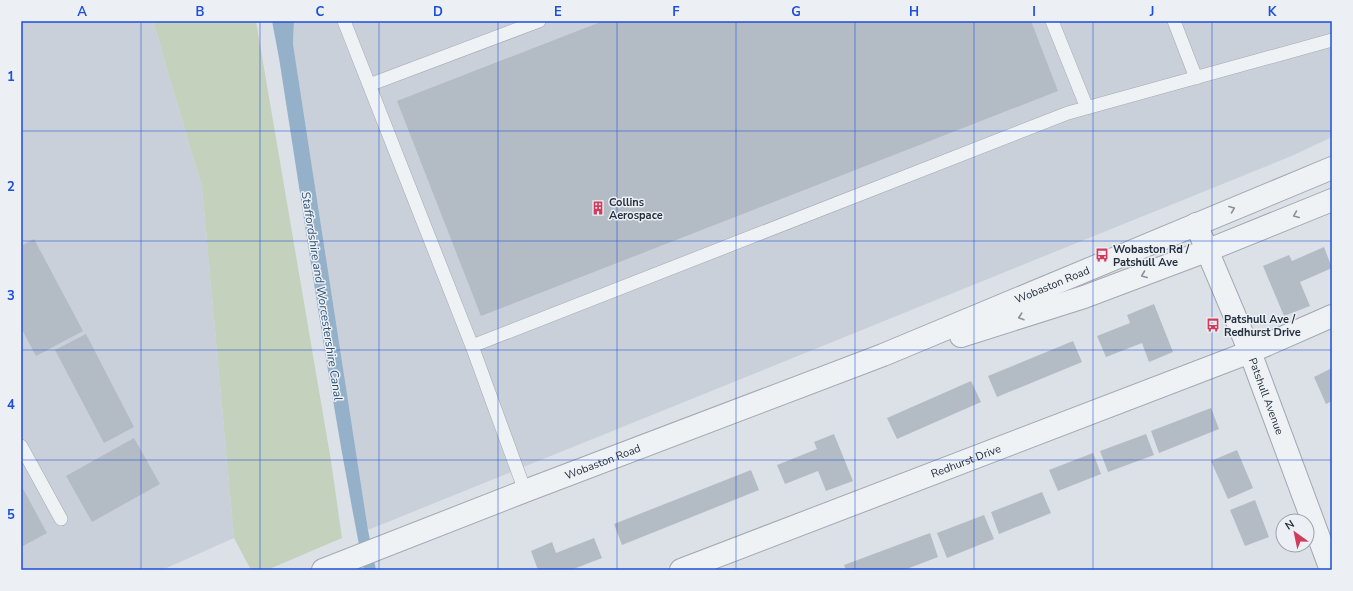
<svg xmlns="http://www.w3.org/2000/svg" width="1353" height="591" font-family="'Nunito Sans',sans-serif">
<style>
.built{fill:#cad0d9}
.green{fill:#c3d1bd}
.water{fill:#95b1c9}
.building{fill:#b3bbc4}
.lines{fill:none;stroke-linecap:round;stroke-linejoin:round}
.service-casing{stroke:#a1a8b1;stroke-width:14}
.minor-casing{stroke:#a1a8b1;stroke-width:24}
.tertiary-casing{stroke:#a1a8b1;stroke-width:24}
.service{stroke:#eff2f5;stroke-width:13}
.minor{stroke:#eff2f5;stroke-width:22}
.tertiary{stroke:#eff2f5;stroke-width:22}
.oneway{stroke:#8a919a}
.grid{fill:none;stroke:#1d4ed8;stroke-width:1;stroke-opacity:0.55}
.labels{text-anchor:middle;stroke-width:3;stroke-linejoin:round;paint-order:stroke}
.poi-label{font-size:11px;font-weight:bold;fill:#25303e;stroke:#ecf0f5;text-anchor:start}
.street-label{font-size:11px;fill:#25303e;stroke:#ecf0f5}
.water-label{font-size:12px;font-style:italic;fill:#2e5173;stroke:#ecf0f5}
.neatline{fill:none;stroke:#1d4ed8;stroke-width:1.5}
.grid-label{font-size:13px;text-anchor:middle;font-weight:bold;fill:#1d4ed8}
</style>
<rect width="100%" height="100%" fill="#dce1e7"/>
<path class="built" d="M21,21H153L202,187L234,538L162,570H21Z
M294,21H1332V137L1294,155L368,530L293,44Z"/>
<path class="green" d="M153,21H256L331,461L342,538L267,570H251L234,538L202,187Z"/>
<path class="water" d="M272,21H294L293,44L368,530L376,570H364C330,400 306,229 279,58Z"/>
<path class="building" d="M603,21H1031L1058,91L481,316L397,101Z
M34,239L83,331L36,356L21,328V246Z
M1324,247L1332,268L1300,282L1310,306L1284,316L1263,266L1289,255L1292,261Z
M1154,304L1173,352L1149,362L1142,343L1106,357L1097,336L1130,323L1127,315Z
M86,334L134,427L104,443L55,350Z
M1073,341L1082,362L997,397L988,376Z
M1332,368V401L1326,404L1314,377Z
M971,381L981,402L897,439L887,418Z
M1211,408L1219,429L1159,453L1151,431Z
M834,434L853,481L826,491L818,471L785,484L777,465L817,449L814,442Z
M1146,434L1154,455L1108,472L1100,451Z
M134,438L160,484L92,522L66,476Z
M1237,450L1253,488L1228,499L1211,461Z
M1093,453L1101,474L1058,491L1049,470Z
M751,470L759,490L622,545L614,524Z
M21,485L47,533L21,547Z
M1042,492L1051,513L999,534L991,512Z
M1255,500L1269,537L1245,546L1230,510Z
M984,515L994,539L947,558L937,533Z
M930,533L938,557L904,570H846L844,565Z
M594,538L602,558L571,570H538L531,551L552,542L556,553Z"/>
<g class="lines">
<g class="service-casing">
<path id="service" d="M344,21L472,346L1068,113L1332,40
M1052,21L1087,108
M1174,21L1196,78
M369,85L539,21
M472,346L525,491
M21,446L61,519"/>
</g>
<g class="minor-casing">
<g id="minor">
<path id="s1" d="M1196,224L1250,352L1331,570"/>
<path id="s2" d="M681,570L1250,352L1332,316"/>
</g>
</g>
<g class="tertiary-casing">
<g id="tertiary">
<path d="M961,336L1084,297L1206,251L1332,200"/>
<path id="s3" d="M323,570L525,491L883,355L1332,168"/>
</g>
</g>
<use href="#service" class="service"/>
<use href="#minor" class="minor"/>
<use href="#tertiary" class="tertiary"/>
</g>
<defs><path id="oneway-chevron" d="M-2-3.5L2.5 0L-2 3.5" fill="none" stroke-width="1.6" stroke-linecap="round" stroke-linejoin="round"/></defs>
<g class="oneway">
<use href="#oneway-chevron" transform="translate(1232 209) rotate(-22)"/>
<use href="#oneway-chevron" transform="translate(1296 215) rotate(158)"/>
<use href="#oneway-chevron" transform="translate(1144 275) rotate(159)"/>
<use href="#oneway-chevron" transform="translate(1021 317) rotate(162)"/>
</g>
<path class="grid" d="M141,21V570M260,21V570M379,21V570M498,21V570M617,21V570M736,21V570M855,21V570M974,21V570M1093,21V570M1212,21V570M21,131H1332M21,241H1332M21,350H1332M21,460H1332"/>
<defs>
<g id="building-bare" transform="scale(1.08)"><path d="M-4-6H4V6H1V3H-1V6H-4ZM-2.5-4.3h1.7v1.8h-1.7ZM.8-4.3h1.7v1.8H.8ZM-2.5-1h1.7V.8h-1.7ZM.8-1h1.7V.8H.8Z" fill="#d33b5a" stroke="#ecf0f5" stroke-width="2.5" paint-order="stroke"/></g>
<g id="bus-bare" transform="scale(1.08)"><path d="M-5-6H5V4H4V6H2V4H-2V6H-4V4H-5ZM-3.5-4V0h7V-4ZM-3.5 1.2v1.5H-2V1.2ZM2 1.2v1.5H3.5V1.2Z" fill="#d33b5a" stroke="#ecf0f5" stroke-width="2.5" paint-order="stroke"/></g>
</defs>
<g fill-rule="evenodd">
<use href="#building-bare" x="598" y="208"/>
<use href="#bus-bare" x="1102" y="255"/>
<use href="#bus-bare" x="1213" y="325"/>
</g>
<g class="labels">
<g class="poi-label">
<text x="609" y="206">Collins<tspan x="609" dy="13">Aerospace</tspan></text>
<text x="1113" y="253">Wobaston Rd /<tspan x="1113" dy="13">Patshull Ave</tspan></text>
<text x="1224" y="323">Patshull Ave /<tspan x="1224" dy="13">Redhurst Drive</tspan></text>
</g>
<g class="street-label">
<text dy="4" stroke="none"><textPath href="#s3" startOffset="783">Wobaston Road</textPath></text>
<text dy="4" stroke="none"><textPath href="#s1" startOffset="186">Patshull Avenue</textPath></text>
<text dy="4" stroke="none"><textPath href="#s2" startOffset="305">Redhurst Drive</textPath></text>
<text dy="4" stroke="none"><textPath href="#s3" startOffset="300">Wobaston Road</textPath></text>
</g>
<g class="water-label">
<text transform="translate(322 296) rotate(81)" y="4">Staffordshire and Worcestershire Canal</text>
</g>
</g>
<rect width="1353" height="591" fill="none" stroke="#ecf0f5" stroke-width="44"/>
<g transform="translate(1295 533) rotate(327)"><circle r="19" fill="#ecf0f5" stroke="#9ca3ac"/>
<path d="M0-3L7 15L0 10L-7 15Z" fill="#d33b5a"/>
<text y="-6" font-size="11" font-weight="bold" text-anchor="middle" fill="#25303e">N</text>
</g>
<rect x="22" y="22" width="1309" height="547" class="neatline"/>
<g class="grid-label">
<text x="82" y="16">A</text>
<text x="200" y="16">B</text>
<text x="320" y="16">C</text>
<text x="438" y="16">D</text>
<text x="558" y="16">E</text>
<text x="676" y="16">F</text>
<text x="796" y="16">G</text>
<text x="914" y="16">H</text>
<text x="1034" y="16">I</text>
<text x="1152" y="16">J</text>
<text x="1272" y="16">K</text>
<text x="11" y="81">1</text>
<text x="11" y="191">2</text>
<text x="11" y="300">3</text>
<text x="11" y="409">4</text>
<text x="11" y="519">5</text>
</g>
</svg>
